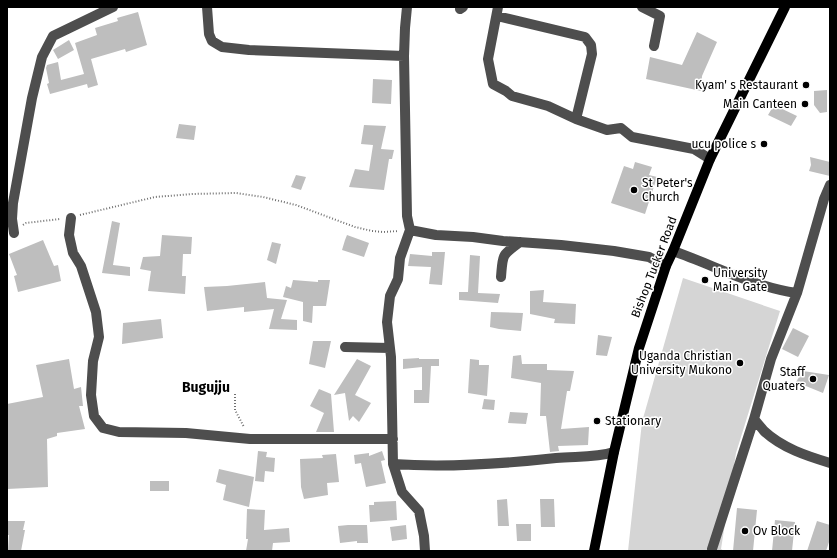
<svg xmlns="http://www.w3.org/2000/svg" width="837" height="558" font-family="'Fira Sans',sans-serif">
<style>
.green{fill:#d5d5d5}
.building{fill:#bebebe}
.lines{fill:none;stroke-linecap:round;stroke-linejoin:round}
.path{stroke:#707070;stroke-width:2;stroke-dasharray:1 2;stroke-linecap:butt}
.minor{stroke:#4e4e4e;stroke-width:10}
.major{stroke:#000;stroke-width:10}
.poi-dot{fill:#000;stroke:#fff;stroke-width:1.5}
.labels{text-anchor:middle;stroke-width:3;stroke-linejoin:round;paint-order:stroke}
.poi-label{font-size:12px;fill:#000;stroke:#fff;text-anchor:end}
.street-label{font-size:12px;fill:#000;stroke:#fff}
.quarter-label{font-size:14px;font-weight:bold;fill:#000;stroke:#fff}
</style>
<rect width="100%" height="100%" fill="#fff"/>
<path class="green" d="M683,278L780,311L736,453L721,549L724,551H628L642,422Z"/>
<path class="building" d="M138,12L147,45L126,52L125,49L91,59L98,85L88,88L87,84L50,94L47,84L49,83L46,68L47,65L58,62L61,80L84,74L75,43L97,35L95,28L118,21L117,18Z
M697,32L717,42L702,76L701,91L646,79L650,57L682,65Z
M69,40L74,50L58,59L53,50Z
M373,79L392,80L391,104L372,103Z
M827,90V112L820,113L814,105V91Z
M774,105L797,116L791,126L768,115Z
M179,124L196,126L194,140L176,138Z
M364,125L386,126L381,149L394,150L392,159H389L384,190L349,187L355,169L369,171L373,145L361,144Z
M810,157L830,162V176L809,171L811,165Z
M635,162L652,167L649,175L657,177L645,214L611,203L624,166L633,169Z
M296,175L306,177L301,190L291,187Z
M112,221L120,223L113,265L130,267V276L102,273Z
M162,235L192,237L191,254H183L182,276H186L185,294L148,291L151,271L140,269L143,257L160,256Z
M347,235L369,243L364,257L342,250L345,240Z
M43,240L54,266L58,265L61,281L18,292L14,276L17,275L9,254Z
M272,242L281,244L276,264L267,260Z
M432,252H445L442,285L429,284L431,267L408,266L410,254L432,256Z
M470,255L480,256L478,293L500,294L498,303L459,300V292H468Z
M293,280L318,282V280H330L326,306H313L312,323L303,321V302L283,297L286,286L291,288Z
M265,282L267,298L287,300L281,319L297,320V330L269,329L274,309L244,312V307L207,311L204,287L227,286Z
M544,290L543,302L576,304L575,324L554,323L555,319L530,314V291Z
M491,312L523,313L521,331L499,329L490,327Z
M161,319L163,338L122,344L123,323Z
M793,328L809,336L798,357L782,349Z
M598,335L612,337L607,356L596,355Z
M313,341H331L325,368L309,364Z
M521,355L522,364H547V370L574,371L570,391H567L561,429L589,427L588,445L558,446L559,451L550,452L546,416H540L541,383L511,378L513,356Z
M419,358V359H439V366H431L429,403H414V390H422V367L403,369V359Z
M69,359L74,389L81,387L83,406H79L85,429L57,433V436L47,439L48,487L7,489V404L43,397L36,365Z
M357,359L371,366L355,395L371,403L359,422L353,416L349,421L345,393L334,395Z
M470,359L479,360V365H489L487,396L468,393Z
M803,371L829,375L823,393L796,382Z
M319,389L331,394L334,432H316L324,413L310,406Z
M484,399L495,400L494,410L482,409Z
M510,412L528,413L526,424L508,423Z
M258,451L267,452L266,457L275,458L274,472L265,471L264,482L255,481Z
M382,451L385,460L381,461L386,483L366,487L361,463L355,464L354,455L369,453V456Z
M336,454L339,482L327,483L328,495L304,499L301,487L300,459L323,458L322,455Z
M219,469L254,477L249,507L223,500L226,485L216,482Z
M150,481H169V491H150Z
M507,499L509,526H498L497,500Z
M540,499H554L555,527H541Z
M396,501L397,520L370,522L369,505H374V502Z
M737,508L757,510L753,551H733Z
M247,509L265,510L264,530L289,528L290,542L273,543L272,551H246L248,539H246Z
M775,520L795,522L792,551H772Z
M7,521H25L23,530H25L21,551H8L9,535H7Z
M817,521L830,525V539L826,551H807Z
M516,524H531V541H517Z
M348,525H367L368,543H357V541L340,543L338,526Z
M406,525L407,539L392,541L390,527Z"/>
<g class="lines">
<path class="path" d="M80,215L155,197L192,194L236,193L263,197L296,205L355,227L372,231L383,232L399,231
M23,225L26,223L60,219
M235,394V410L244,427
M535,551V550"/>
<path class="minor" d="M207,7L209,34L212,41L222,47L249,50L404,56
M407,7L405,28L404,56L407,216L410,230
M498,7L488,59L493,84L506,91L512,96L548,106L576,119L607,130L621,128L632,137L694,149L710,159
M642,7L660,16L654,46
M460,9L463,7
M497,16L585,37L591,45L592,54L576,119
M830,185L824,199L797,293L771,359L754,419C757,423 761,427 764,431C782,448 807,456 830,463
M71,218L69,235L73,253L81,266L96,312L99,337L93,361L91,395L94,416L103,428L119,432L186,433L250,439H393
M14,233L12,219L13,203L32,98L42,57L53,36L113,7
M673,251C714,265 753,287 797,293
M501,277C503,254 501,256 520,242
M345,347L390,348
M393,464C448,468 502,464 556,458C575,456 595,458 614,452
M712,549L754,419
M425,551L424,536L419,511L402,492L393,464L391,357L387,322L390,296L398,279L400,258L410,230L436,235L473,237L503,241L561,245L614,251L649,257L666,266"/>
<path class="major" d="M594,551L614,452L639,348L666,266L673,251L710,159L785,7"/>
</g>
<g class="poi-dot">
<circle cx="806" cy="85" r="4"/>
<circle cx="805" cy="104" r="4"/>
<circle cx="764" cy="144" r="4"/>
<circle cx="634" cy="190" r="4"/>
<circle cx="705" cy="280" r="4"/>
<circle cx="740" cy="363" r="4"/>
<circle cx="813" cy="379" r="4"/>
<circle cx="597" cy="421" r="4"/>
<circle cx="745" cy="531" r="4"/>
</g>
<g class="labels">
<g class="poi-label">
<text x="798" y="89">Kyam' s Restaurant</text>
<text x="797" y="108">Main Canteen</text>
<text x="756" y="148">ucu police s</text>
<text x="642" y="187" text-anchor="start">St Peter's<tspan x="642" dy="14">Church</tspan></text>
<text x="713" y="277" text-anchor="start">University<tspan x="713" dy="14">Main Gate</tspan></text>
<text x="732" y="360">Uganda Christian<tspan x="732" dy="14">University Mukono</tspan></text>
<text x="805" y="376">Staff<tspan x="805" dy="14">Quaters</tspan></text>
<text x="605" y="425" text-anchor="start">Stationary</text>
<text x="753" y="535" text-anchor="start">Ov Block</text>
</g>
<g class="street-label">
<text transform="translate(654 267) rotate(-69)" y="4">Bishop Tucker Road</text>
</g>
<g class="quarter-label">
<text x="206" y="392">Bugujju</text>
</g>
</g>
<rect width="837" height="558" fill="none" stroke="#000000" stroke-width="16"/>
</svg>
